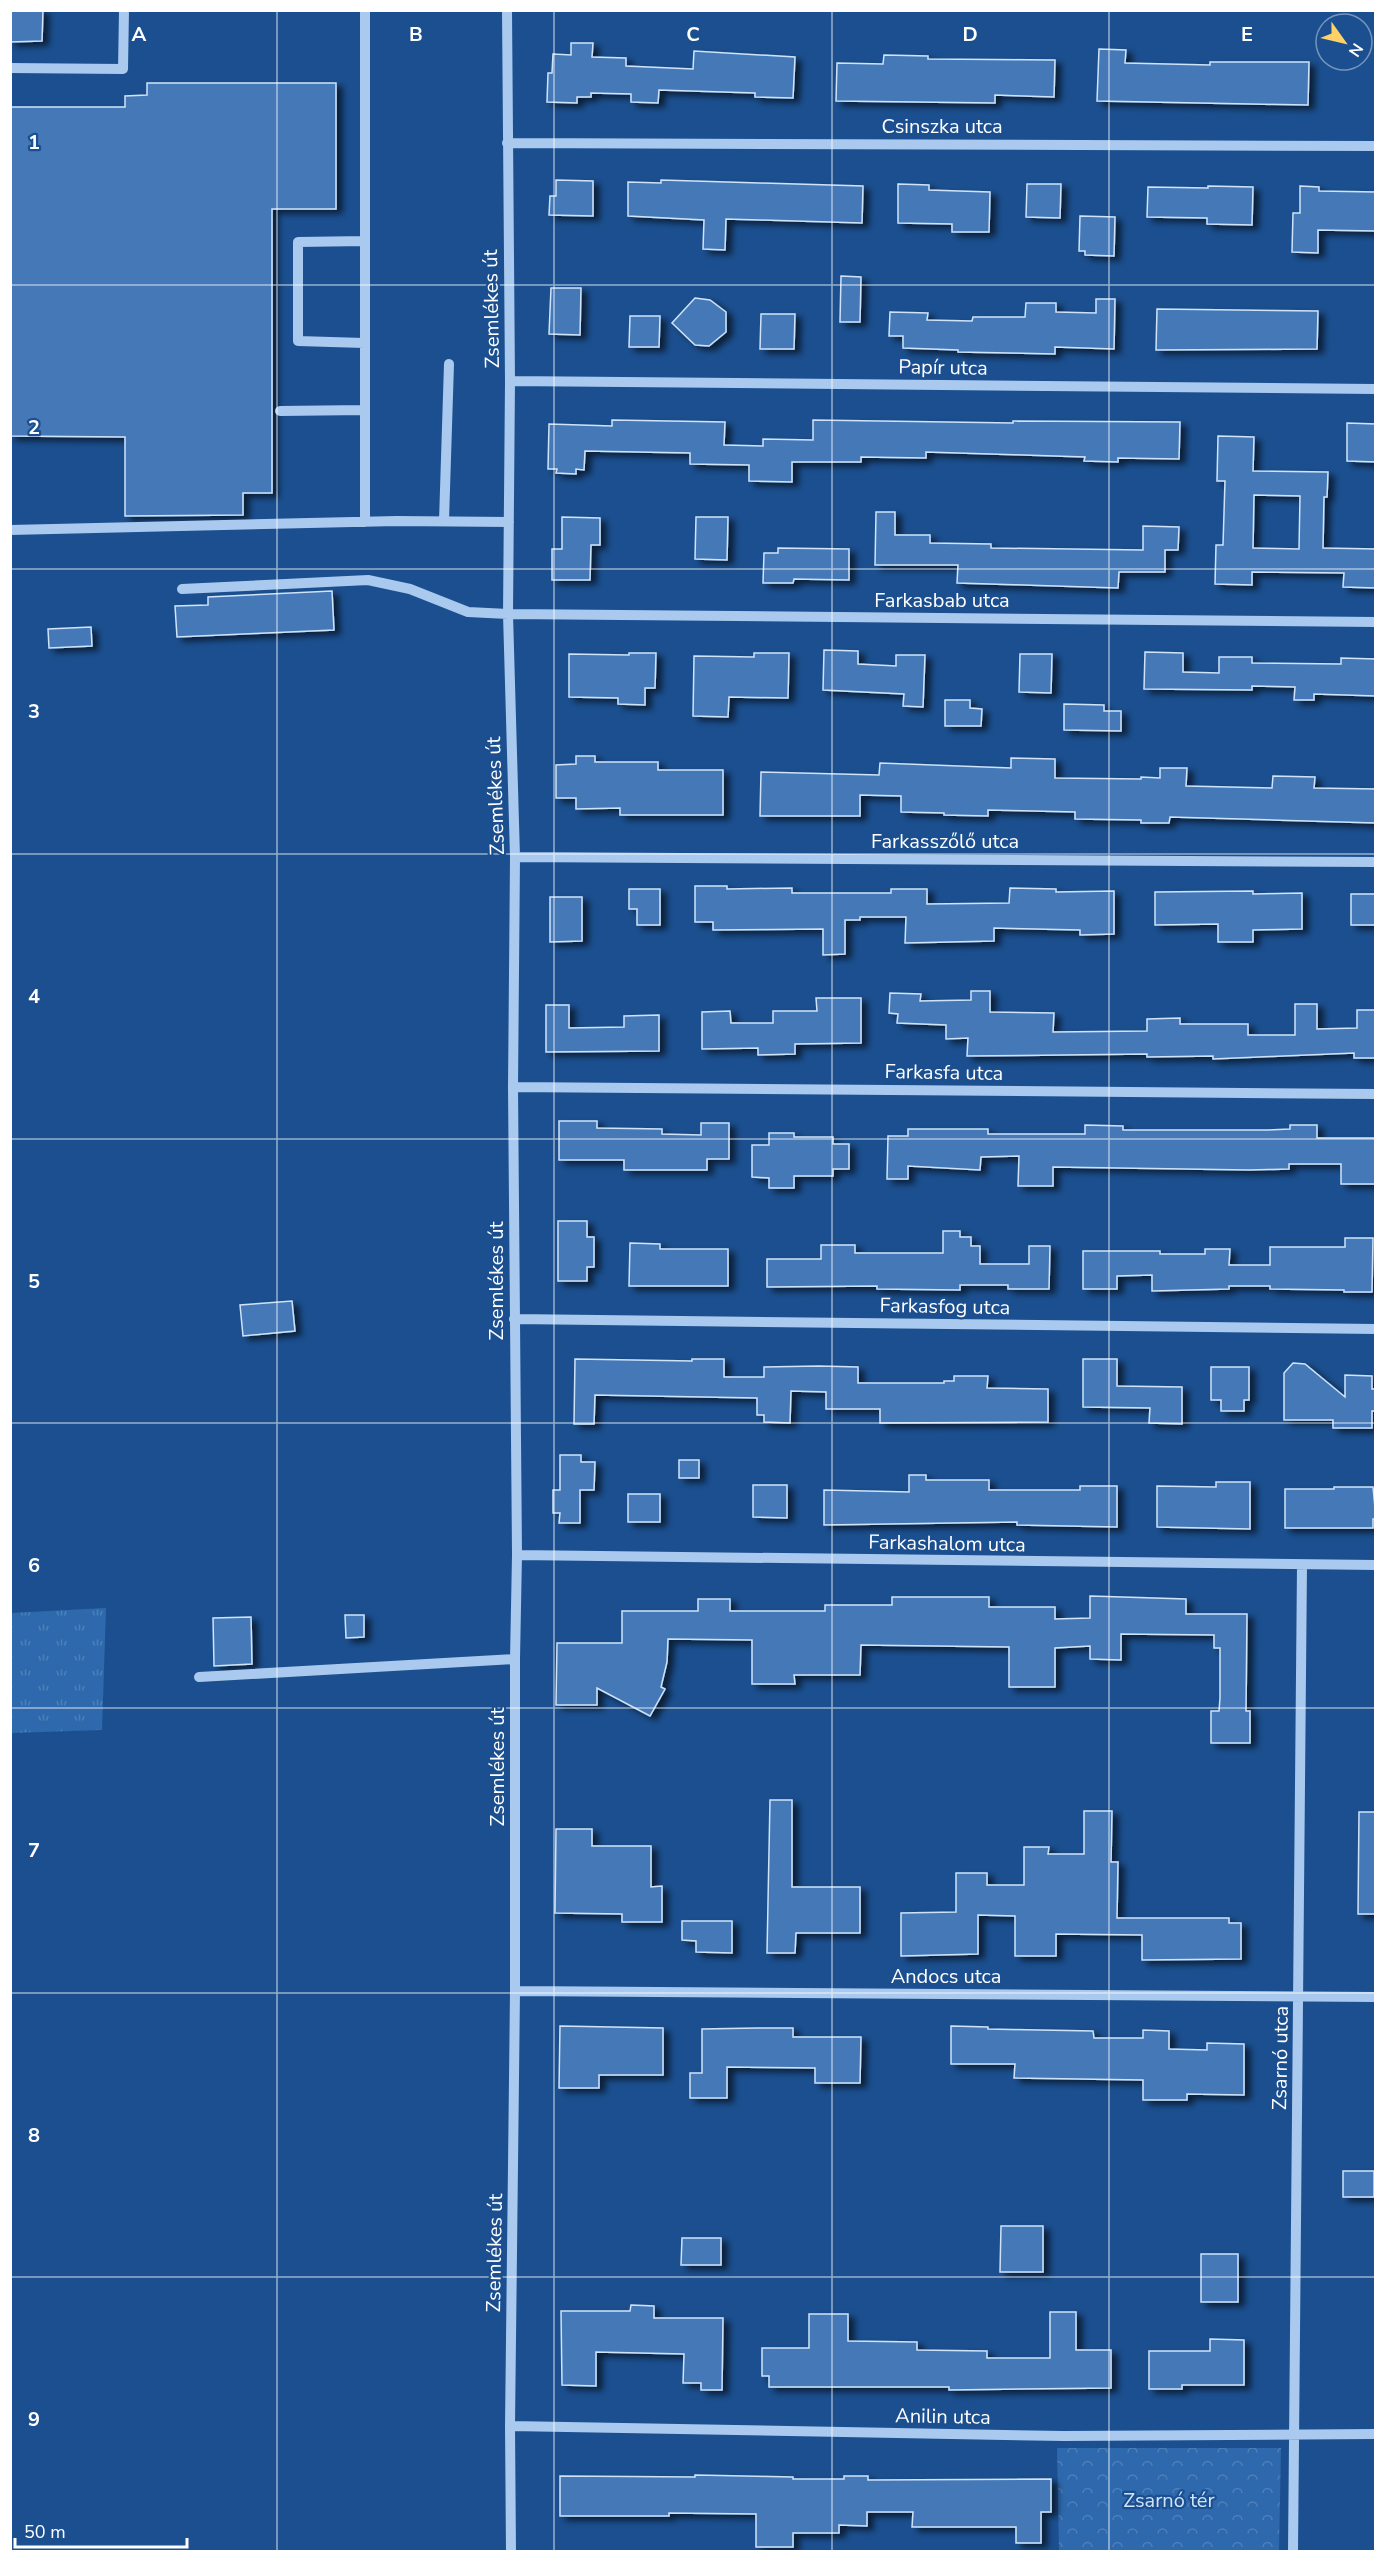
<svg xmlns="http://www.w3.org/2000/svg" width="1386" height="2562" font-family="'Nunito Sans',sans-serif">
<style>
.grass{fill:url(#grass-tufts)}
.park{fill:url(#park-crowns)}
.building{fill:#4478b7;stroke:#cfe3fa;stroke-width:1.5;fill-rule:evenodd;filter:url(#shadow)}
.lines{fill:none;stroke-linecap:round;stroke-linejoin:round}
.minor{stroke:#a9c9ee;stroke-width:10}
.grid{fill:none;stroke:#fff;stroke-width:1.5;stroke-opacity:0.55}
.labels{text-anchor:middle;stroke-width:4.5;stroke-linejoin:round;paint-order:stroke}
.street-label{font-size:20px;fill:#fff;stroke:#1b4f8f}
.park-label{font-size:20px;fill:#cfe3fa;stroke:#1b4f8f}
.grid-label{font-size:20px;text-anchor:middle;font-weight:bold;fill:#fff;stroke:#1b4f8f;stroke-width:4.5;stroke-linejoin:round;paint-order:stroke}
</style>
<defs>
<pattern id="grass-tufts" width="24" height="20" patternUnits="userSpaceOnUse" patternTransform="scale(1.5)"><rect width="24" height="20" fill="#2e69ad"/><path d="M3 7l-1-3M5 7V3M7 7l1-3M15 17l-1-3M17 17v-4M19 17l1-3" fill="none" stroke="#4d80b9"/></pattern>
<pattern id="park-crowns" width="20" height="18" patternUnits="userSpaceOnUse" patternTransform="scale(1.5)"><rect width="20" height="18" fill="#2e69ad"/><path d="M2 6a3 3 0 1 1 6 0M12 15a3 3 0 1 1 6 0" fill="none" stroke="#4d80b9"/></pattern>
<filter id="shadow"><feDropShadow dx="6" dy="4" stdDeviation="3" flood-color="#0009"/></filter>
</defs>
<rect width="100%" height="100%" fill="#1b4f8f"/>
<path class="grass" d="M106,1608L102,1730L11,1733V1613Z"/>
<path class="park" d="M1057,2448H1281L1279,2551H1059Z"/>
<path class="building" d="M10,10H43L42,41L10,42Z
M571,43H593L592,57L626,58V66L693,69L694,51L795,57L793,98L755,97V93L659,90L658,103L631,102V94L591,93V97H577V103L547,102L548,73H552L553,54L571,55Z
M1099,49L1126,50L1125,63L1210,65V62H1309L1308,105L1097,101Z
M884,55L928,56V59L1055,60L1054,97L995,95V103L836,101L837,63L883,64Z
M147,83H336V209H272V493H243V515L125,516V437L10,436V107H125V96L147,95Z
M556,180L593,181V216L549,215L550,196H556Z
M661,180L863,186L862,223L726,219L725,250L703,249L704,220L628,216V182L661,183Z
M898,184L929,185V190L990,192L989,232H952V224L898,223Z
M1027,184H1061L1060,218L1026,217Z
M1208,186L1253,187L1252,225L1207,224V218L1147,217L1148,187L1208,188Z
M1300,186L1319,187V191L1376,192V231L1318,230V253L1292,252L1293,213H1300Z
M1080,216L1115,217L1114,256L1085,255V251H1079Z
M841,276L861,277L860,322H840Z
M551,288H581L580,335L549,334Z
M695,298L710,300L726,312V332L709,346L695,345L672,323Z
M1096,299H1115L1114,349L1055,347V354L958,352V350L903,348V336H889L890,312L928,313L927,320L972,321L973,317H1025L1026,303H1056V312L1096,313Z
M1157,309L1318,311L1317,349L1156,350Z
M761,314H795L794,349H760Z
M630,316H660L659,347H629Z
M612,420L725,422L724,445L763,446V439L813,440V420L1013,423V421L1180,422L1179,459L1118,458V462L1084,461L1085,457L926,452V458L861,457V462H792V482L749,481V465L690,464V453L585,451L584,470L576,469V474L556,473L557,469H548L549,424L612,426Z
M1347,423L1376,424V462L1347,461Z
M1218,436L1254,437L1253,471L1328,472L1327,497H1324L1323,548L1376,549V588L1343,587L1344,573L1252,572V585L1215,584L1216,545H1223L1225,481H1217ZM1254,495L1300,496L1299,549L1253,548Z
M876,512H895V535H930V543L991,544V548L1143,550V526L1179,527L1178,550H1165V572H1119L1118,588L957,583L958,565H875Z
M562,517L600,518V545H591L590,580H552V549H562Z
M696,517H728L727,560L695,559Z
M778,548L849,549V580L794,579L793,583H763L764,553H778Z
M332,591L334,630L177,637L175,606L208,605V597Z
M91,627L92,646L49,648L48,629Z
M824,650L858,651V664L896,666V655H925L923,707L903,706L904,694L823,690Z
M1145,652L1183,653V672L1219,673V657H1252V663L1341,664V658L1376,659V696L1314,694V700H1294L1295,687L1252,686V690L1144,689Z
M629,653H656L655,688H645V705L618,704V698L569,697V654L629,655Z
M754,653H789L788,698L729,697L728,717L693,716L694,656L754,657Z
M1020,654H1052L1051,693L1019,692Z
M945,700H970V708L982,709L981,726H945Z
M1064,704L1104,705V711H1121V731L1064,730Z
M576,756H595V762H658V770H723V815H620V808L576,809V798H556V765L576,764Z
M1011,758L1055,759V778L1141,779V777L1160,778V768H1187L1186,786L1272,788L1273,776L1315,777L1314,788L1376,789V823L1170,817L1169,823H1141V820L1075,819V812L1033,811L988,810V816L944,815V813L901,812V796L860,795V816H760L761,772L879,775L880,763L1011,768Z
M695,886H727V889L792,888V893H891V889H927V904L1009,903L1010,888L1056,889V892L1114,891V934L1080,935V930L994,928V941L905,943L906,917H860V920H845V954L823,955V929L713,930V922H695Z
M629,889H660V925H637V909H629Z
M1253,891V894L1302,893V929L1253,930V942H1218V924L1155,925V892Z
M1351,894H1376V925H1351Z
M550,897H582V941L550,942Z
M971,991H990V1012L1054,1013L1053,1032L1147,1031V1019L1180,1018V1024H1248V1035H1295V1004H1317V1029L1357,1028V1010H1376V1058H1354V1053L1213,1059V1056L1147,1057V1054L967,1056L968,1038L946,1039V1025L897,1023L898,1014L889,1013L890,993L921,994L920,1001L971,1000Z
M816,998H861V1043L795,1044V1054L758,1055V1048L702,1049V1012L730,1011L731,1023H773V1011H817Z
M546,1005H569V1028L624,1027V1016L659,1015V1051L546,1052Z
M559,1121H597V1128L662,1129V1134L701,1135V1123H729V1159H707V1170H624V1160H559Z
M1085,1125L1123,1126V1130H1268L1290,1129V1125H1317V1138H1376V1184H1341V1164H1289V1169L1250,1170L1053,1167V1186H1018L1019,1156L981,1157L980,1170L908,1166V1179H887L888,1136H908V1129H988V1134H1085Z
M769,1133H794V1137H833V1144H849V1169H833V1176H794V1188H769V1178L752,1177V1145H769Z
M558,1221H587V1237H594V1267H587V1281H558Z
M943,1231H960V1237H971V1246H980V1264H1029V1246H1050L1049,1289H1008V1285H960V1290L877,1289V1286L767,1287V1259H821V1245H855V1253H943Z
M1345,1238H1373L1372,1292H1344V1290L1270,1289V1286H1229V1289L1152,1291V1275L1117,1276V1289H1083V1251H1160V1254H1205V1249H1230L1229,1265H1270V1247H1345Z
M630,1243L660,1244V1249H728V1286H629Z
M292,1301L295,1331L243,1336L240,1305Z
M575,1359L692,1361V1359H724V1377H764V1367L819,1366L858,1367V1383H944V1381H954V1376H988L987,1388L1048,1389V1422L880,1423V1409H826V1392L791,1391L790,1423L764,1422V1415H757V1398L595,1395L594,1424H574Z
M1083,1359H1117V1386L1182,1387V1424L1149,1423L1150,1408L1083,1407Z
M1293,1363L1305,1364L1345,1397V1375L1372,1376V1389H1376V1411H1372V1428H1333V1420H1284V1373Z
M1211,1367H1249V1400H1244V1411H1221V1400H1211Z
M560,1455H581V1462H595L594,1490H580V1523H559L560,1513H553V1490H560Z
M679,1460H699V1478H679Z
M909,1475H926V1480H989V1490H1080V1486H1117V1527L1017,1525V1522L824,1525V1490L909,1492Z
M1216,1482H1250V1529L1157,1527V1486L1216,1487Z
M753,1485H787V1518L753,1517Z
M1334,1487H1373L1376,1519H1373V1528H1285V1489H1334Z
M628,1494H660V1522H628Z
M1090,1596L1186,1599V1614H1247L1246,1711H1250V1743H1211V1711H1219L1220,1698V1648H1214V1635L1121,1634V1660L1090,1659V1646L1055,1648V1687H1009V1647L861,1645L860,1675H794L795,1684H752V1640L668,1639L667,1662L661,1687L665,1689L650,1716L597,1688V1705H556L557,1643H622V1611H698V1599H730V1611H825V1605H892V1597H989V1607H1055V1619L1090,1618Z
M345,1615H364V1637L346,1638Z
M251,1617L252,1664L214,1666L213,1618Z
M770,1800H792V1887H860V1933H796L795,1953H767Z
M1084,1811H1112L1111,1862H1118L1117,1918H1229V1923H1241V1959L1142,1960V1935L1056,1934V1956H1015V1916L978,1915V1954L901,1956V1913L956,1912V1873H987V1885H1024V1847H1049L1048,1854H1084Z
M1359,1812H1376V1914H1358Z
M556,1829H592V1846H651V1887L662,1886V1922H622V1914L555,1913Z
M682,1921H732V1953L696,1952V1941L682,1940Z
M560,2026L663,2028V2075H599V2088H559Z
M951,2026L988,2027V2029L1093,2031L1094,2038H1143V2030L1169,2031V2049L1207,2050V2043L1244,2044V2095L1187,2094V2100H1143V2080L1014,2078L1015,2064H951Z
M757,2028H793V2037H861L860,2083H815V2068L727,2067V2098H690V2073H702V2029Z
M1343,2171H1374V2197H1343Z
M1001,2226H1043V2272H1000Z
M682,2238H721V2265H681Z
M1201,2254H1238V2302H1201Z
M631,2305L654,2306V2318H723L722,2390H701V2383H683L684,2354L596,2352V2386L562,2385L561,2311H630Z
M1050,2312H1076V2350H1111V2388L949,2390V2387H769V2376H762V2348H809V2314H848V2341L917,2342V2350L987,2351V2358H1050Z
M1210,2339L1244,2340V2385H1182V2389H1149V2351H1210Z
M695,2475L793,2477V2479H844V2476H868V2480L1051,2479V2512H1041V2543H1016V2527H912L913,2512H867V2526L839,2525V2533H793V2547H756V2514L669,2513V2516H560V2476L695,2477Z"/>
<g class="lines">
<path class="minor" d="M507,10L510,381L508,614L515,857L513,1087L517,1555L515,1659V1991L510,2426L511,2552
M10,68L123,69L124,10
M507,143L1376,146
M364,343L298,341V242L365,241
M510,381L1376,389
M280,411L364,410
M444,521L449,364
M365,522V10
M10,530L397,521L509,522
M182,589L368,580L410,589L468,612L508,614L1376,622
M515,857L1376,862
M513,1087L1376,1094
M514,1319L1376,1329
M517,1555L1376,1565
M199,1677L515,1659
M515,1991L1376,1997
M510,2426L1064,2436L1376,2434
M1293,2552L1302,1565"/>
</g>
<path class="grid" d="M277,10V2552M554,10V2552M832,10V2552M1109,10V2552M10,285H1376M10,569H1376M10,854H1376M10,1139H1376M10,1423H1376M10,1708H1376M10,1993H1376M10,2277H1376"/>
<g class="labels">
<g class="street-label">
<text x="942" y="133">Csinszka utca</text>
<text transform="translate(491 309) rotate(-91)" y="7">Zsemlékes út</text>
<text transform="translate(943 367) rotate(1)" y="7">Papír utca</text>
<text x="942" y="607">Farkasbab utca</text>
<text transform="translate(495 796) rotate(-92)" y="7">Zsemlékes út</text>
<text x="945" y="848">Farkasszőlő utca</text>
<text transform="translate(944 1072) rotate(1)" y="7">Farkasfa utca</text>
<text transform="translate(496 1281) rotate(-90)" y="7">Zsemlékes út</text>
<text transform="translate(945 1306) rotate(1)" y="7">Farkasfog utca</text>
<text transform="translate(947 1543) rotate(1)" y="7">Farkashalom utca</text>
<text transform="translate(497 1767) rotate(-90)" y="7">Zsemlékes út</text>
<text x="946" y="1983">Andocs utca</text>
<text transform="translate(1280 2058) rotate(-89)" y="7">Zsarnó utca</text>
<text transform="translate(494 2253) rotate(-89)" y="7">Zsemlékes út</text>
<text transform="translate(943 2416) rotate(1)" y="7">Anilin utca</text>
</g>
<g class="park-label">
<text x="1169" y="2507">Zsarnó tér</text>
</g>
</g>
<g class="grid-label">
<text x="139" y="41">A</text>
<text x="416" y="41">B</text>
<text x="693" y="41">C</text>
<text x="970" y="41">D</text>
<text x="1247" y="41">E</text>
<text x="34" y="149">1</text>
<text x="34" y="434">2</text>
<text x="34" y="718">3</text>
<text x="34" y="1003">4</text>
<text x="34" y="1288">5</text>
<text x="34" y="1572">6</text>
<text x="34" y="1857">7</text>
<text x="34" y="2142">8</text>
<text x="34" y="2426">9</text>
</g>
<rect width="1386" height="2562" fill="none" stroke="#ffffff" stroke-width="24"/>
<g transform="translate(1344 42) rotate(124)"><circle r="28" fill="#1b4f8f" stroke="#7695bc" stroke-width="1.5"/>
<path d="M0-4.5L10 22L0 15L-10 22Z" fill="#ffd166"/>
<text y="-9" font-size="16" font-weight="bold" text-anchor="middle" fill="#ffffff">N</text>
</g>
<path d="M15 2538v9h172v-9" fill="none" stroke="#ffffff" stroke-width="3"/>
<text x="24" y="2538" font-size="18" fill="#ffffff" stroke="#1b4f8f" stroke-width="4.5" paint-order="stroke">50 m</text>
</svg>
